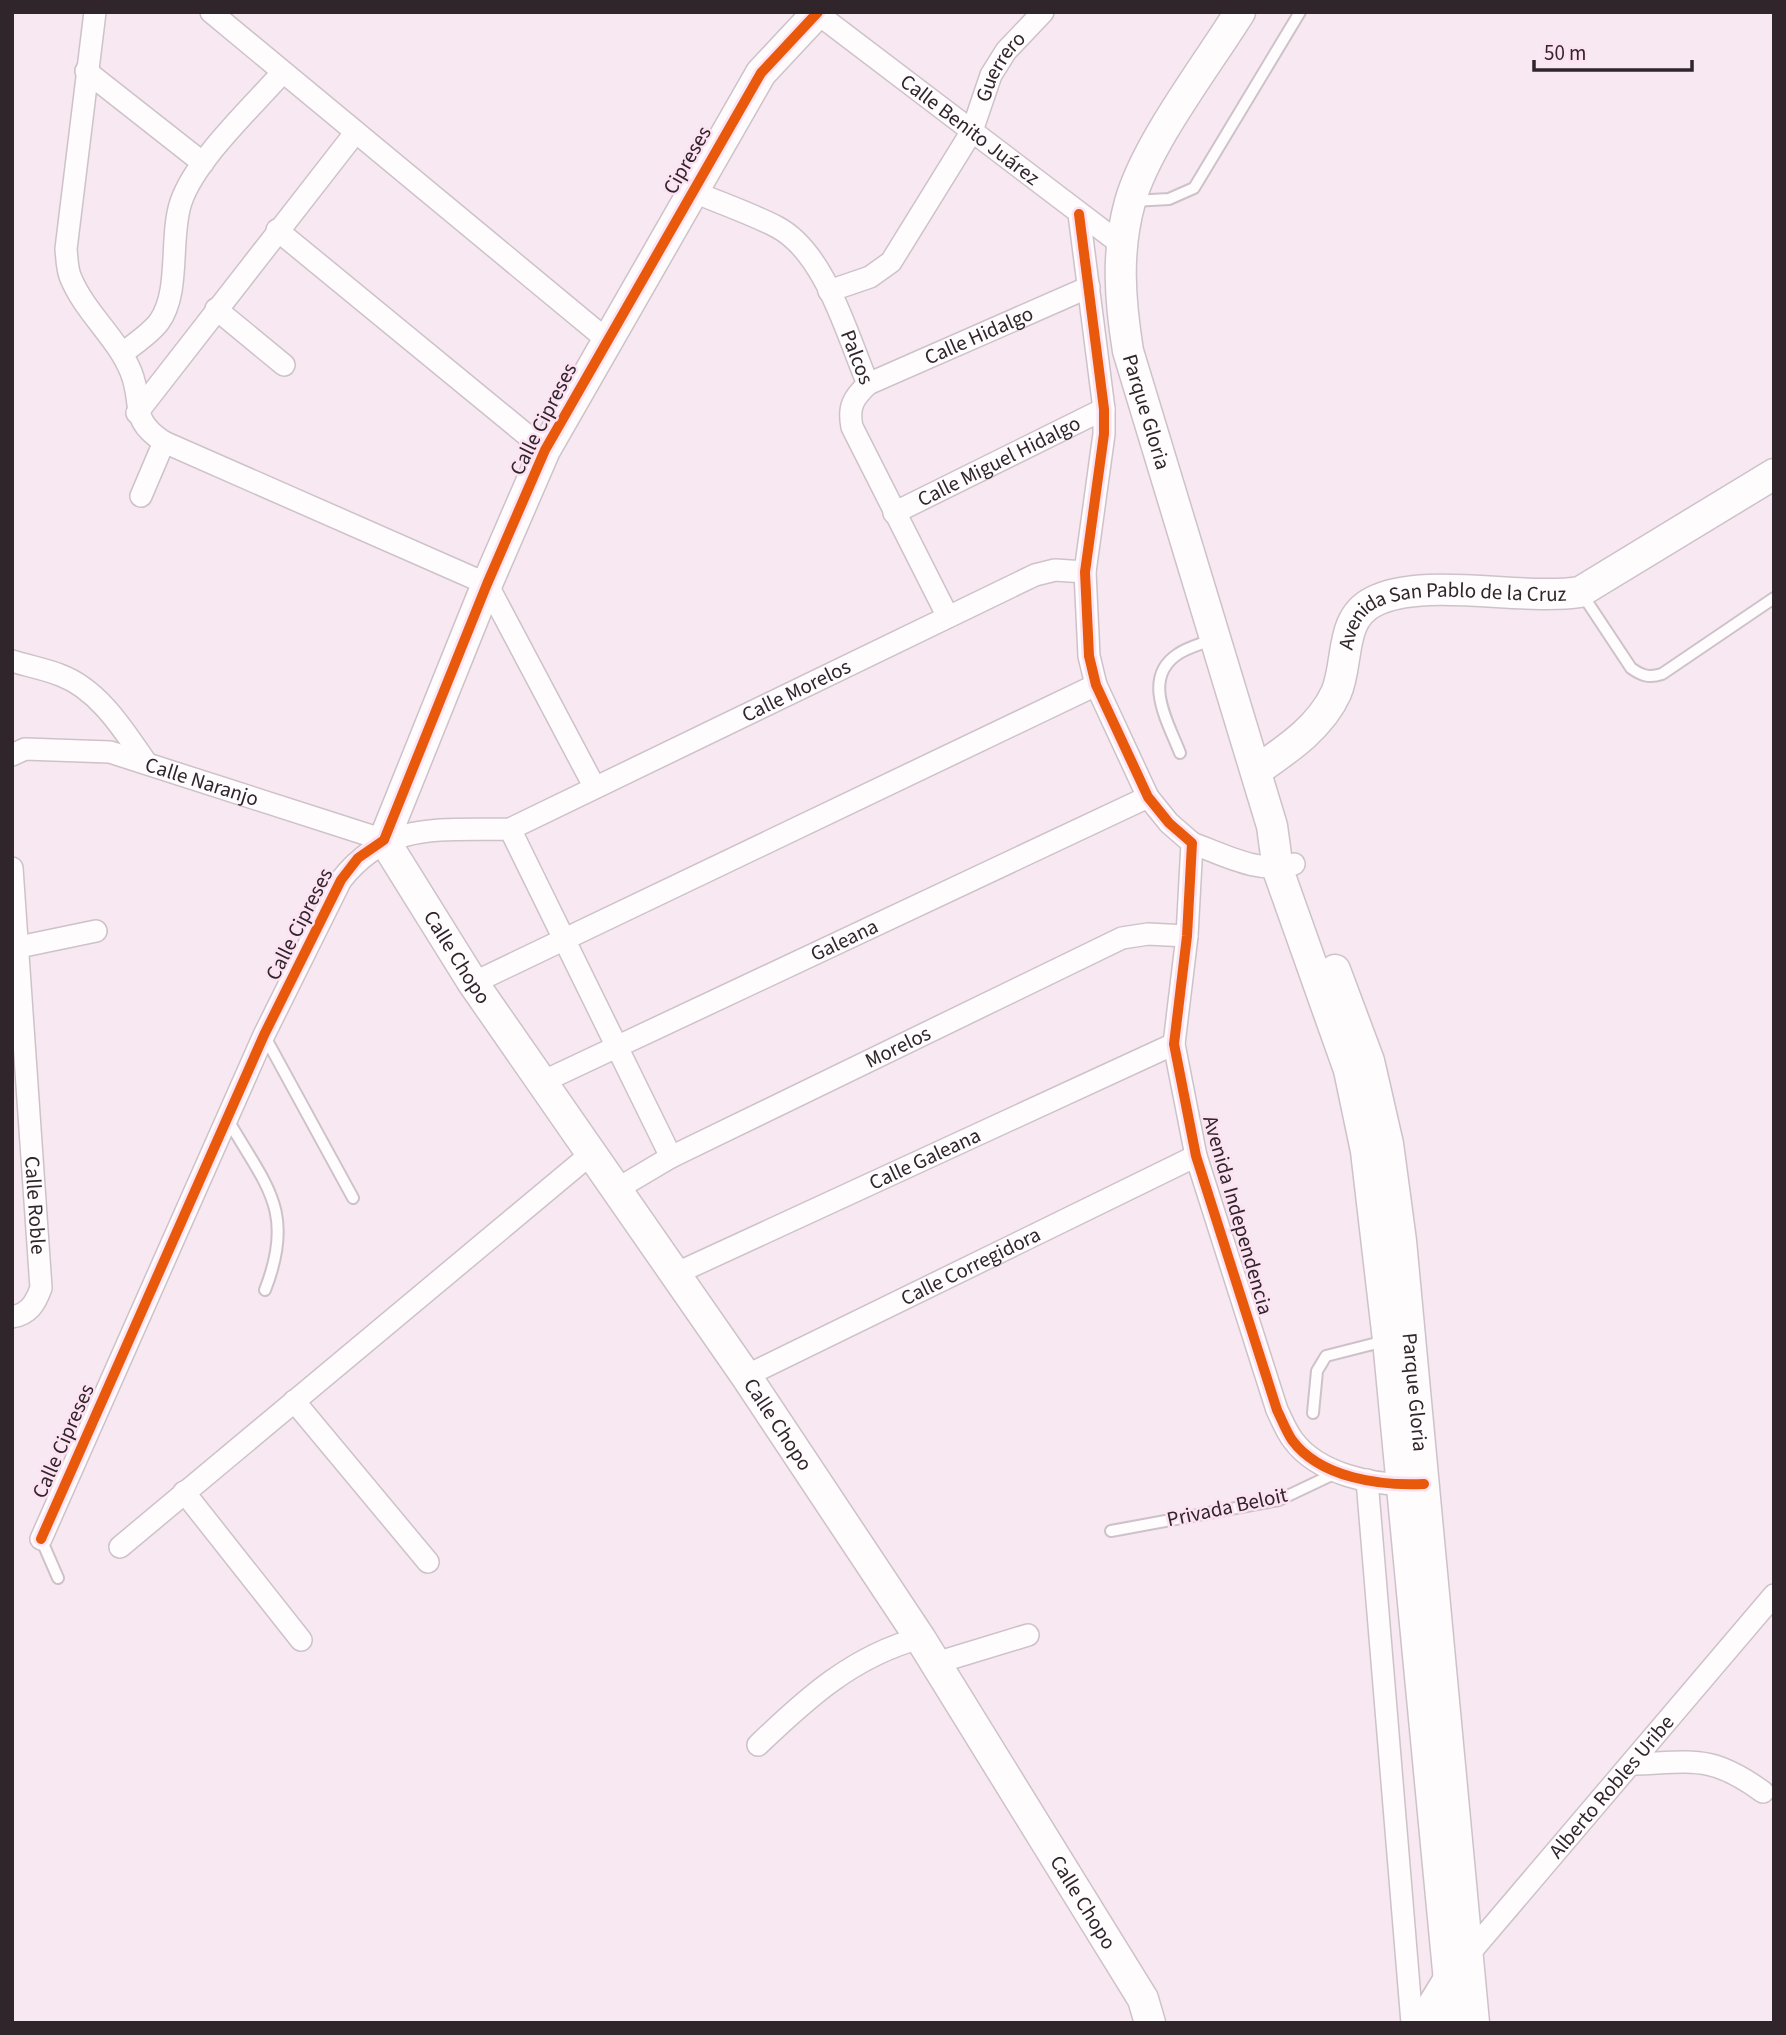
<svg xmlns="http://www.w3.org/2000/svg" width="1786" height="2035" font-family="'Source Sans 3',sans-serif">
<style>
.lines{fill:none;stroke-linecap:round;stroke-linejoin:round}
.lane-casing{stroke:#cec2c9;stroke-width:14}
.street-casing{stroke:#cec2c9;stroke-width:24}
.secondary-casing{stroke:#cec2c9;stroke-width:33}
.lane{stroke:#fefcfd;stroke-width:10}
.street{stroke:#fefcfd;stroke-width:21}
.secondary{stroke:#fefcfd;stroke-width:30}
.cycleway-casing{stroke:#fde2f2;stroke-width:15}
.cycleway{stroke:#e8590c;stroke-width:10}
.labels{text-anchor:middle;stroke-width:5;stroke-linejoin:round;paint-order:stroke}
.street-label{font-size:21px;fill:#2f252b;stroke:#fde2f2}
</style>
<rect width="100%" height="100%" fill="#f7e8f1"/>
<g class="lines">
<g class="lane-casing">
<path id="lane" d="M1133,201L1169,199L1194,188L1300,12
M1582,594L1631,668C1642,676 1649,678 1662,674L1774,598
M1180,753C1168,722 1141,678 1178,654C1188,647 1202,644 1213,639
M264,1035L353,1198
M228,1120C266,1186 296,1211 265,1290
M1313,1413L1317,1371L1326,1356L1385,1341
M1111,1531L1279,1500L1338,1472
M41,1539L58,1578"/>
</g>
<g class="street-casing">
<g id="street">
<path d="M95,12L66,249C67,258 67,268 70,276C84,312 117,337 131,372C144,404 128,419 164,442L141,496"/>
<path d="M211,12L607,340"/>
<path id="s1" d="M818,14L1122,245"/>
<path d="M86,71L203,163"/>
<path id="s2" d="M692,191C720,203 750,213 777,227C826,253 847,336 868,384C853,398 848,407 852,427L947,615"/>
<path d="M1079,214L1104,409V434L1085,572L1089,656L1096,685L1148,797L1169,823L1192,843L1187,936L1174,1044L1196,1156L1277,1410C1282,1420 1286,1431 1293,1440C1318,1474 1373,1486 1413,1484"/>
<path d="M277,230L545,450"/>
<path id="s3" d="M829,291L870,277L891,262L972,131L991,75L1006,51L1043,12"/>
<path d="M216,309L284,365"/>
<path d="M123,353C134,344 150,334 159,322C181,292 169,237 181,202C195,160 252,107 282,73"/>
<path id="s4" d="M868,384L1089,287"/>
<path d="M137,413L355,133"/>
<path d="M164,442L487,584L594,786"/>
<path id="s5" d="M894,513L1104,409"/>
<path d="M12,661C28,666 45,669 60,675C98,689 123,729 145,761"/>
<path id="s6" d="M12,755L25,749L110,752L384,840"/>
<path d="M510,829L671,1157"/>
<path d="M1192,843C1224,855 1261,875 1294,864"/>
<path id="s7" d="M12,868L41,1288C35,1304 29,1314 12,1317"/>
<path d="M19,947L96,931"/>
<path d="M473,983L1096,685"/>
<path id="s8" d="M542,1082L1148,797"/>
<path id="s9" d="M617,1189L671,1157L1122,938L1148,934L1187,936"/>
<path id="s10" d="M675,1274L1174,1044"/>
<path id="s11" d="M746,1376L1196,1156"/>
<path d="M294,1401L428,1562"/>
<path d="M1367,1480L1412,2023"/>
<path d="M184,1492L301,1640"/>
<path id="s12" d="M41,1539L264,1035L341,880C388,820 441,831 510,829L1035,575L1055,570L1085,572"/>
<path d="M120,1547L592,1153"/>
<path d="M936,1663L1028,1635"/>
<path d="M758,1745C807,1698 853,1656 920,1638"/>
<path d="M1633,1764C1693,1762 1711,1754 1763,1792"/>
<path id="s13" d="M1463,1961L1774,1595"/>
</g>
</g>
<g class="secondary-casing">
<g id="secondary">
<path id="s14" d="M818,12L761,73L545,450L487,584L384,840L473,983L746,1376L920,1638L1143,1999L1150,2023"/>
<path id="s15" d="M1240,12C1207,65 1146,144 1130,202C1116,252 1120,301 1128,351L1272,826L1278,870L1349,1070L1366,1151L1388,1340L1453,2023"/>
<path id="s16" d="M1256,771C1286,750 1320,728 1336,693C1349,664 1339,619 1373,602C1423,576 1521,601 1580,592L1774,474"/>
<path id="s17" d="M1335,970L1369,1061L1388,1144L1401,1241L1474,2023"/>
<path d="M1422,2023L1449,1979"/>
</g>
</g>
<use href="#lane" class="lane"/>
<use href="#street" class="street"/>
<use href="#secondary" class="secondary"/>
<g class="cycleway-casing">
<path id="cycleway" d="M1079,214L1104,409V434L1085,572L1089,656L1096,685L1148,797L1169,823L1192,843L1187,936L1174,1044L1196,1156L1277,1410C1282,1420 1286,1431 1292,1440C1320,1478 1380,1486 1424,1484
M41,1539L264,1035L341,880L358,858L384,840L487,584L545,450L761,73L818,12"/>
</g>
<use href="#cycleway" class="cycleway"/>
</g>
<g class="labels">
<g class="street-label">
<text dy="7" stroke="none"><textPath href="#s3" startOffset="294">Guerrero</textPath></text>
<text dy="7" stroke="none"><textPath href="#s1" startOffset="191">Calle Benito Juárez</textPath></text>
<text transform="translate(687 160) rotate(-60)" y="7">Cipreses</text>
<text dy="7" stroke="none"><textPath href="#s4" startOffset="121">Calle Hidalgo</textPath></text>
<text dy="7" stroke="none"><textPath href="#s2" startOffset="248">Palcos</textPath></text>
<text dy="7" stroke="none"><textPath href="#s15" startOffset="434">Parque Gloria</textPath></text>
<text transform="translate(543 419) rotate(-63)" y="7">Calle Cipreses</text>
<text dy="7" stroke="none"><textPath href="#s5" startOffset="117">Calle Miguel Hidalgo</textPath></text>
<text dy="7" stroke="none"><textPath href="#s16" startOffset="284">Avenida San Pablo de la Cruz</textPath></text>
<text dy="7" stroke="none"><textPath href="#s12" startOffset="1227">Calle Morelos</textPath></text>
<text dy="7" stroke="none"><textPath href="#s6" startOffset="196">Calle Naranjo</textPath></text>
<text transform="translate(299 924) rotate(-63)" y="7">Calle Cipreses</text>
<text dy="7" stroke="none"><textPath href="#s8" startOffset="334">Galeana</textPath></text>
<text dy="7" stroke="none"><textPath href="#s14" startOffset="1078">Calle Chopo</textPath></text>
<text dy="7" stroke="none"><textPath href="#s9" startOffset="315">Morelos</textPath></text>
<text dy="7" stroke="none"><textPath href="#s10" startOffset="275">Calle Galeana</textPath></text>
<text dy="7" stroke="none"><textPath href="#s7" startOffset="338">Calle Roble</textPath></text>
<text transform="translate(1238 1215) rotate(74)" y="7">Avenida Independencia</text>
<text dy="7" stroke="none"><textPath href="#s11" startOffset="250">Calle Corregidora</textPath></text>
<text dy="7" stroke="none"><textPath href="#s17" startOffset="432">Parque Gloria</textPath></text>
<text dy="7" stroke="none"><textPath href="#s14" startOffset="1645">Calle Chopo</textPath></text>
<text transform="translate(63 1441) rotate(-66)" y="7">Calle Cipreses</text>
<text transform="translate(1227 1507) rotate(-12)" y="7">Privada Beloit</text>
<text dy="7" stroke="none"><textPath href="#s13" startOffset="229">Alberto Robles Uribe</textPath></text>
<text dy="7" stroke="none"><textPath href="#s14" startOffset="2212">Calle Chopo</textPath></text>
</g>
</g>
<rect width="1786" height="2035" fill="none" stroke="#2f252b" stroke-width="28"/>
<path d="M1534 60v10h158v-10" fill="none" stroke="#2f252b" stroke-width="3.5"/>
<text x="1544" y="60" font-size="21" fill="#2f252b" stroke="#fde2f2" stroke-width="5" paint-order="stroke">50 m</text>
</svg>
